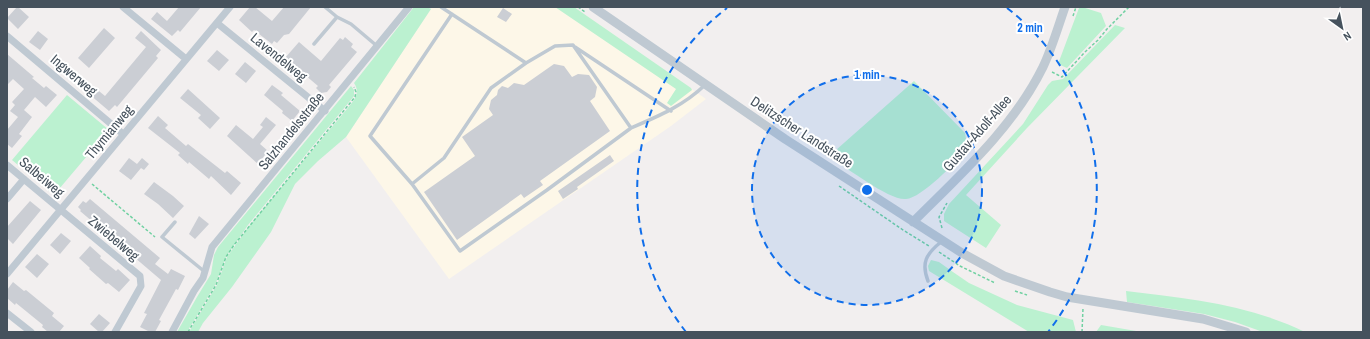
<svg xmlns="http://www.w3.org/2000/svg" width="1370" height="339" font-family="'Archivo Narrow',sans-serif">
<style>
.commercial{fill:#fdf7e8}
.green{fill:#bbf1d0}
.building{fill:#cbced4}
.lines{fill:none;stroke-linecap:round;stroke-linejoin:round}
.path{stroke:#71d1a2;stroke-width:1.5;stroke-dasharray:3 2;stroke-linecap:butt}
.service{stroke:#bfc9d2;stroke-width:3.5}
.minor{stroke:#bfc9d2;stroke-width:7}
.tertiary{stroke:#bfc9d2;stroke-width:9}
.ring{fill:none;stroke:#106eea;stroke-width:2;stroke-dasharray:7 5}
.labels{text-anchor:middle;stroke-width:4;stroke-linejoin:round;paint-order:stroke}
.street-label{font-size:14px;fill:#46525d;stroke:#fff}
.centre{fill:#106eea;stroke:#fff;stroke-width:2}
.ring-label{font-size:12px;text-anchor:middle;font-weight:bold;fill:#106eea;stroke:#fff;stroke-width:4;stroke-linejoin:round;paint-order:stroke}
</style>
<rect width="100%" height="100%" fill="#f2efef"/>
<path class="commercial" d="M432,7H574L706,99L671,126L449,279L346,137Z"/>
<path class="green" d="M414,7H427L431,9L346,137L318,161L295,184L271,232L232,287L203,323L198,332H189L217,285L227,257L249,226L347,109C354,100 361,94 354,83Z
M555,7H574L691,88L692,90L671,106L667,103L676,89Z
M1082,7L1101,13L1106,26L1067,68L1058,64L1079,8Z
M1115,25L1125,28L1027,128L966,195L1001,225L986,248L944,221V214L949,204L1023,124L1048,85L1052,81L1063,79Z
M914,81L965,133L968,150C955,162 922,198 906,199C890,201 846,167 831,158L836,150Z
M351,86L354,90V96L248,225L226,257L215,285L187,332H177L197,297L211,274L214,255L218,247Z
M67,95L109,130L54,195L12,160Z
M931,260L939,262L953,272L969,283L1017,305L1073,320L1076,332H1029L929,271L928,266Z
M1126,291C1187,298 1250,305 1305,332H1263L1235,322L1204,314L1127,302Z
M1101,325L1142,332H1096Z"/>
<path class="building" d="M17,7H18L29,17L18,29L7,18Z
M179,7H201L180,32L178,30L172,36L151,19L157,12L167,21Z
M250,7H255L272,21L284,7H311L289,34L284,35L277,43L274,41L272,44L254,30L252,32L239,20Z
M503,8L512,14L506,22L497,17Z
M104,28L115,38L89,68L78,58Z
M38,31L48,39L40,50L29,42Z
M141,31L161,50L156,56L158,58L117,107L115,105L109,111L89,94L94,87L105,96L146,47L135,38Z
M345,37L353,44L351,47L357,52L329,85L331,87L327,92L321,93L316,88L318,86L285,58L299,42L321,61L340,38L343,40Z
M217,50L229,60L219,71L207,61Z
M7,54L34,77L32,78L44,88L46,86L57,95L46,107L35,97L24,110L32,117L19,134L22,136L12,148L7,144V130L18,117L10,111L15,105L12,102L24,89L13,79L7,85Z
M245,62L256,71L246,83L235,74Z
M554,64L564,66L572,77L578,74L589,75L597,87L595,97L590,101L610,131L540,181L543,185L524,198L521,194L457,240L424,192L475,156L462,137L493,115L489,109L491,100L497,95L498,90L502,86L508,88L514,83L524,85Z
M272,85L283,93L281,95L300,111L292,121L282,113L283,111L264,95Z
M188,89L220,118L210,129L198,118L201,115L180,98Z
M158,116L168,125L165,128L186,146L188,144L225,173L227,171L241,183L231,195L211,176L209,179L189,162L188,164L178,155L180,153L148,128Z
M266,117L276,125L260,144L268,151L258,164L227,136L236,125L253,139L263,127L260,125Z
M610,155L614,161L577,187L578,189L563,199L558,191Z
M129,158L137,164L142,158L149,164L144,170L141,168L131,180L119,171Z
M154,182L173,196L184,206L173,218L158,204L144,194Z
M90,199L160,258L155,264L168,274L171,269L185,276L178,290L176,289L159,320L161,321L155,332H150L140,327L147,314L144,313L161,280L80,211L81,210L78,207L83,201L86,203Z
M30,201L41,210L13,244L7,238V227Z
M199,216L209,224L195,239L189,234Z
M61,233L71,241L60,254L50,245Z
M90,246L101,256L100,258L116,271L118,269L130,280L119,292L108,283L106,284L89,269L90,268L79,258Z
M37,254L49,264L37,278L25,267Z
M13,282L24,291L26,290L54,313L52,316L64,326L59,332H48L42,327L43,325L16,303L15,305L7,298V290Z
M99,314L110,323L102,332H99L90,324Z"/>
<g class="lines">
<path class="path" d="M578,7L585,12
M1073,16L1076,7
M1052,72L1062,77L1085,52L1098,40L1107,29L1129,7
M92,184L155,237
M839,186L903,230L929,246
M942,228L939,217L947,203
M939,252L960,266L995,283
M1015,291L1027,295
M188,332L216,285L226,257L234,245L355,97L356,92L354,87
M1082,332L1083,308"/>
<path class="service" d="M325,7L337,17L351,24L377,46
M441,7L526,63L555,46L573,45L631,128C659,116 683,106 705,85
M452,14L370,136L412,184L444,158L491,88L526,63
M314,44L337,17
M575,47L671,111
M412,184L460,251L547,190L631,128
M175,222L162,237L205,272
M928,281C921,263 926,254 941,242"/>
<path class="minor" d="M123,7L186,59
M217,23L325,111
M7,36L123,134
M7,165L140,276L141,286L115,332
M7,199L24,179
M7,274L230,7
M7,313L31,332
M172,332L194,291L203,278L212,247L409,7"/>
<path class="tertiary" d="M593,7L785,139L962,253L1004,276L1050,292L1067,297L1203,319L1246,332
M913,222C960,175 1013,128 1043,67C1052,48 1058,27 1065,7"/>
</g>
<circle cx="867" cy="190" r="115" fill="#106eea" fill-opacity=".12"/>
<g class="ring">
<circle cx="867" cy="190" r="115"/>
<path d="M686 332A230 230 0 0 1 727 8M1007 8A230 230 0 0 1 1048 332"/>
</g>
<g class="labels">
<g class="street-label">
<text transform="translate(279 57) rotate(39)" y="5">Lavendelweg</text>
<text transform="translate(74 75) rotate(40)" y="5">Ingwerweg</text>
<text transform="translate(291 131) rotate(-51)" y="5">Salzhandelsstraße</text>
<text transform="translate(109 132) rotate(-50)" y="5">Thymianweg</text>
<text transform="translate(802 132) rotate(33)" y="5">Delitzscher Landstraße</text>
<text transform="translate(977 133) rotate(-49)" y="5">Gustav-Adolf-Allee</text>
<text transform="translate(42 177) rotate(40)" y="5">Salbeiweg</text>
<text transform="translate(114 238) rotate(40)" y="5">Zwiebelweg</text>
</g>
</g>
<circle cx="867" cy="190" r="6" class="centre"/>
<g class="ring-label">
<text x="1030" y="32">2 min</text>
<text x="867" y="79">1 min</text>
</g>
<rect width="1370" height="339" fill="none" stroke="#46525d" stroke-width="16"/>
<g transform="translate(1342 28) rotate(147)" stroke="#ffffff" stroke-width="3" paint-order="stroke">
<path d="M0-3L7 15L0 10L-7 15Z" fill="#46525d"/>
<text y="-6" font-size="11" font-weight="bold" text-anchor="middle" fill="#46525d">N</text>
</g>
</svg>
